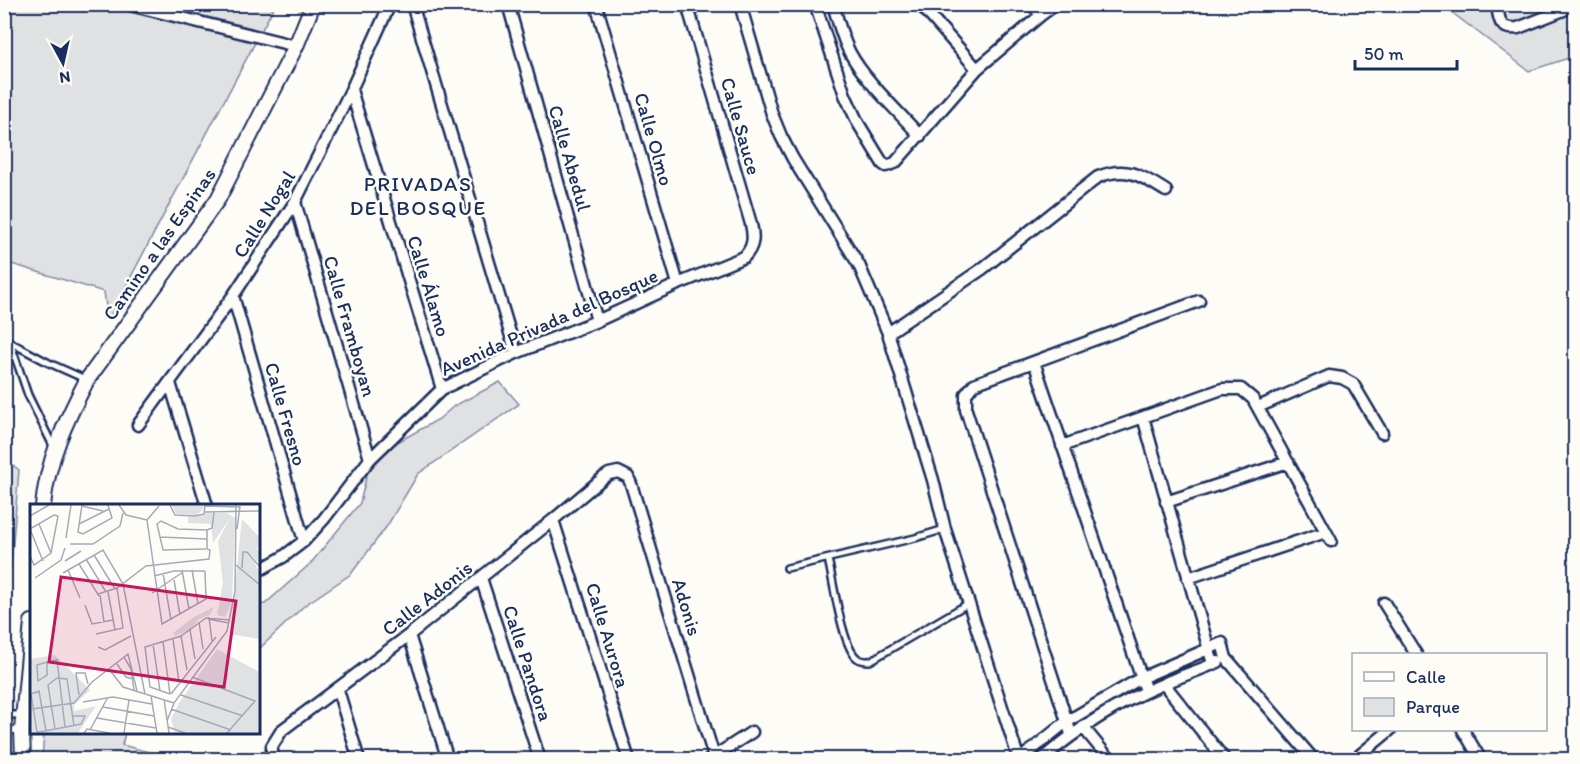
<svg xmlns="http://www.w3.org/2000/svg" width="1580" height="764" font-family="Itim,sans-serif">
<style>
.green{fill:#e0e1e3;stroke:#7e88a0;stroke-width:1.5}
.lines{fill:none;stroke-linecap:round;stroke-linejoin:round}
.service-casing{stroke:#1b2f5e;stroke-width:10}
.minor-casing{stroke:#1b2f5e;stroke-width:15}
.tertiary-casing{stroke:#1b2f5e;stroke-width:18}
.service{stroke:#fdfcf7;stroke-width:5}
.minor{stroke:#fdfcf7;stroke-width:10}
.tertiary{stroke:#fdfcf7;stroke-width:14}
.labels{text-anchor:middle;stroke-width:5;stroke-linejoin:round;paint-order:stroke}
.street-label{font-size:20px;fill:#1b2f5e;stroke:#fdfcf7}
.neighbourhood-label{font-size:21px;letter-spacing:1.5px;fill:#1b2f5e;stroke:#fdfcf7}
.inset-road{fill:none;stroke:#a3aaba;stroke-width:1.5}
.view{fill:#c2185b;fill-opacity:0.15;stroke:#c2185b;stroke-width:3}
.inset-edge{fill:none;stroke:#1b2f5e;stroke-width:3}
</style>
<rect width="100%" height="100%" fill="#fdfcf7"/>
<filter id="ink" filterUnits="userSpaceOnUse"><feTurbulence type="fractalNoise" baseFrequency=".0167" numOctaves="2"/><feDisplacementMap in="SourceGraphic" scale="12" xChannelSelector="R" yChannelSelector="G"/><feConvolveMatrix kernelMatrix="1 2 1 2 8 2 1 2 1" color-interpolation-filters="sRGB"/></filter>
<g filter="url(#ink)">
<path class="green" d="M4,5H275L108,320L104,292L5,262Z
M1442,5H1575V56L1529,71Z
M500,382L519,404L418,474L387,526L351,574L305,605L258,650V605L265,604L311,563L360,503L371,457L439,419L454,406Z
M5,459L19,470L5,637Z
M44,733H125L122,745L153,753V759H42Z"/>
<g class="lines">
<g class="service-casing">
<path id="service" d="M4,339L49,363L85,379
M10,342L28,395L54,448
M828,559C833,579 842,647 857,658C860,661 866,661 870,661L969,603
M787,568L915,538L945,529
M4,715H21
M4,731L21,730"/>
</g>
<g class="minor-casing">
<path id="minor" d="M126,4L296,46
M412,4L516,353
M508,4L597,321
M596,4L678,284
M740,4L772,114L781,136L793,159L859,265L888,333L933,480L945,529L1019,760L1066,722L1141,678L1222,643L1226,658L1314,760
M815,4L845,95L858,123L883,164L886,166L895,163L977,69L1041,15L1056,4
M833,4C838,21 842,38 850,53C866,82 898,111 920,136
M920,4L977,69
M1032,4L1041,15
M1497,4C1499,20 1499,30 1518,28L1576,5
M351,90L442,389
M295,202L370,459
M233,296L304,541
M888,333L982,269L1098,177C1127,165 1142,176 1166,191
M1034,362L1146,691
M170,383L207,506
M1258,407L1329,376L1342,378L1353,384L1382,433
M1143,417L1213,664
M138,425L233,296L295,202L351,90L390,4
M1062,446L1222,389H1241L1253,399L1331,541
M1166,502L1288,462
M553,520L629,760
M258,571L283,557L304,541L324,519L370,459L442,389L516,353L597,321L678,284L744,257C754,247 754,237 751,224L687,4
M481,578L540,760
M1188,578L1326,532
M1384,603L1416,654
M409,635L448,760
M1164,684L1225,760
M338,690L359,760
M1083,727L1110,760
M1463,730L1481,760
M1071,734L966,410V394L974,384L1199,301
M710,759L752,732
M272,760V746L282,730L409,635L553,520L603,478L609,474L618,472L628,477L631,484L715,760
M1041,760C1078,728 1118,703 1163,684C1181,676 1200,670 1218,662
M1354,760L1390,730"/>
</g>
<g class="tertiary-casing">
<path id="tertiary" d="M43,506C47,461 66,420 87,380L218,199L296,46L313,4
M23,760L22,730L32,622"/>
</g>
<use href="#service" class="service"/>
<use href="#minor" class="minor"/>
<use href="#tertiary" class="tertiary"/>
</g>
</g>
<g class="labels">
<g class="street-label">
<text transform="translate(741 126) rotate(74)" y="7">Calle Sauce</text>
<text transform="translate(654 139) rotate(74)" y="7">Calle Olmo</text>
<text transform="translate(570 158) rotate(74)" y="7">Calle Abedul</text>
<text transform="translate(264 214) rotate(-58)" y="7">Calle Nogal</text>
<text transform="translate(159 244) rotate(-55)" y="7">Camino a las Espinas</text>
<text transform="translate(429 286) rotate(73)" y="7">Calle Álamo</text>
<text transform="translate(549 322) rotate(-24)" y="7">Avenida Privada del Bosque</text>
<text transform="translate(350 326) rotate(74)" y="7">Calle Framboyan</text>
<text transform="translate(286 414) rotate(74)" y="7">Calle Fresno</text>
<text transform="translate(427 598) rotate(-38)" y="7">Calle Adonis</text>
<text transform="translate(687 607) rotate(73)" y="7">Adonis</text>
<text transform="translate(608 635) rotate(73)" y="7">Calle Aurora</text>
<text transform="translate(528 663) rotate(72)" y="7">Calle Pandora</text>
</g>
<g class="neighbourhood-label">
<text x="418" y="191">PRIVADAS<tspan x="418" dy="24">DEL BOSQUE</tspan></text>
</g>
</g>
<g transform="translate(30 504)">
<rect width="230" height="230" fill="#fdfcf7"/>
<path d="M142,1H173L174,4L167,11L146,10ZM176,9H197L205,14L202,98L195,113L187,111L193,79L188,37L200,14L183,39L181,20L158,19V13ZM212,15L229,33V42L224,48L229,44V59L220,50L229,67V135L200,130ZM184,103L180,111L169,115L160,126L145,132L143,129L164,113ZM187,145L229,168V229H145L141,215L149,199ZM25,151L60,186L44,201V207L66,202L48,229H0V155Z" fill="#e0e1e3"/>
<path class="inset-road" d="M52,1L48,28L53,30L82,14L78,1M89,1L96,11L117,16M140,1L145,11L165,12L174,10L175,1M52,2L73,7M175,2L210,3M175,8L230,7M0,12L19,1M117,16L132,120L176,95L175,67M117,16L129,2M9,20L21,49M49,20L79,5M0,25L24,11L28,12L21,49L4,61L0,52M0,25L13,57M207,25L210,2M177,26L182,24L184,8M130,33L177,35M36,34L41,1M40,40H63L90,22L93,9M176,45L133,46L127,20L131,17L148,25L177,26M177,45V26M217,48L230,63M64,51L85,85M56,55L76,88M35,57L51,47M49,60L69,92M206,61L230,81M212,64L213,48H217M38,66L50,94M152,66L159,105M162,66L168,100M33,69L73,46L93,80L115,190M133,69L141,116M124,72L144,67H175M5,74L31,56L35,44M144,76L150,111M78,88L85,126M122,89L153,68M68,90L87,84L116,62L179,55L180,46L177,45M70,91L74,118M55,101L62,120L83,116M179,113L182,137M178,115L199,119M169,118L173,145M160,126L165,155M66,130L93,124L87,84M151,132L157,166M143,135L149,178M133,138L140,190M123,140L130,187M68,143L75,146L101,132M94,153L101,165L104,186M17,158V171L8,177L7,161L17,158L27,156L35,223M87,160L96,173L103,175M79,165L93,183L144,199M162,173L225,197L197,229M140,190L120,183L115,143L151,132L176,114L200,116M141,190L186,133M49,191L46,169H55L58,180M151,191L213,212M121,192L127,229M134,195L139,229M53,198L83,193L122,200M73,203L124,212M2,205L44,199L62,178L98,150L107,187M141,205L201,226M67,214L126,224M137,217L144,199L197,127L205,87L206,1M138,223L155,229M25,225L18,181L27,174L37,175L44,222M60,226L78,193M16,227L9,187L1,190L7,228L15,227L51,220L55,212H43M54,229L57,225L79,229M94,229L99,196"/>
<path class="view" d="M31,73L206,97L194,183L19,158Z"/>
<rect width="230" height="230" class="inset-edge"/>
</g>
<rect width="1580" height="764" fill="none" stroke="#fdfcf7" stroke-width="24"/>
<rect x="12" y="12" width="1556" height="740" fill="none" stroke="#1b2f5e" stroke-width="2" filter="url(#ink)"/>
<rect x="1352" y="653" width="195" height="78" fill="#fdfcf7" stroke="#a3aaba" stroke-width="1.5"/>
<rect x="1364" y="672" width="30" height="9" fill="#fdfcf7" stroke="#a3aaba" stroke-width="1.5"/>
<text x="1406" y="683" font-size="18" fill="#1b2f5e">Calle</text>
<rect x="1364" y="698" width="30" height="18" fill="#e0e1e3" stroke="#a3aaba" stroke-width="1.5"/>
<text x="1406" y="713" font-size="18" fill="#1b2f5e">Parque</text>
<g transform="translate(63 63) rotate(172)" stroke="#fdfcf7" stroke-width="4.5" paint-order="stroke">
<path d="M0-4.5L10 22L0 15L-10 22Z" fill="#1b2f5e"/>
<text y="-9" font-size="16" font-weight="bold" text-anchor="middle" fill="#1b2f5e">N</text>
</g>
<path d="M1355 60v9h102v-9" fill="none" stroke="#1b2f5e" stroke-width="3"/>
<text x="1364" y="60" font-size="18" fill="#1b2f5e" stroke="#fdfcf7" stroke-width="4.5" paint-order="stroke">50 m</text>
</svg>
